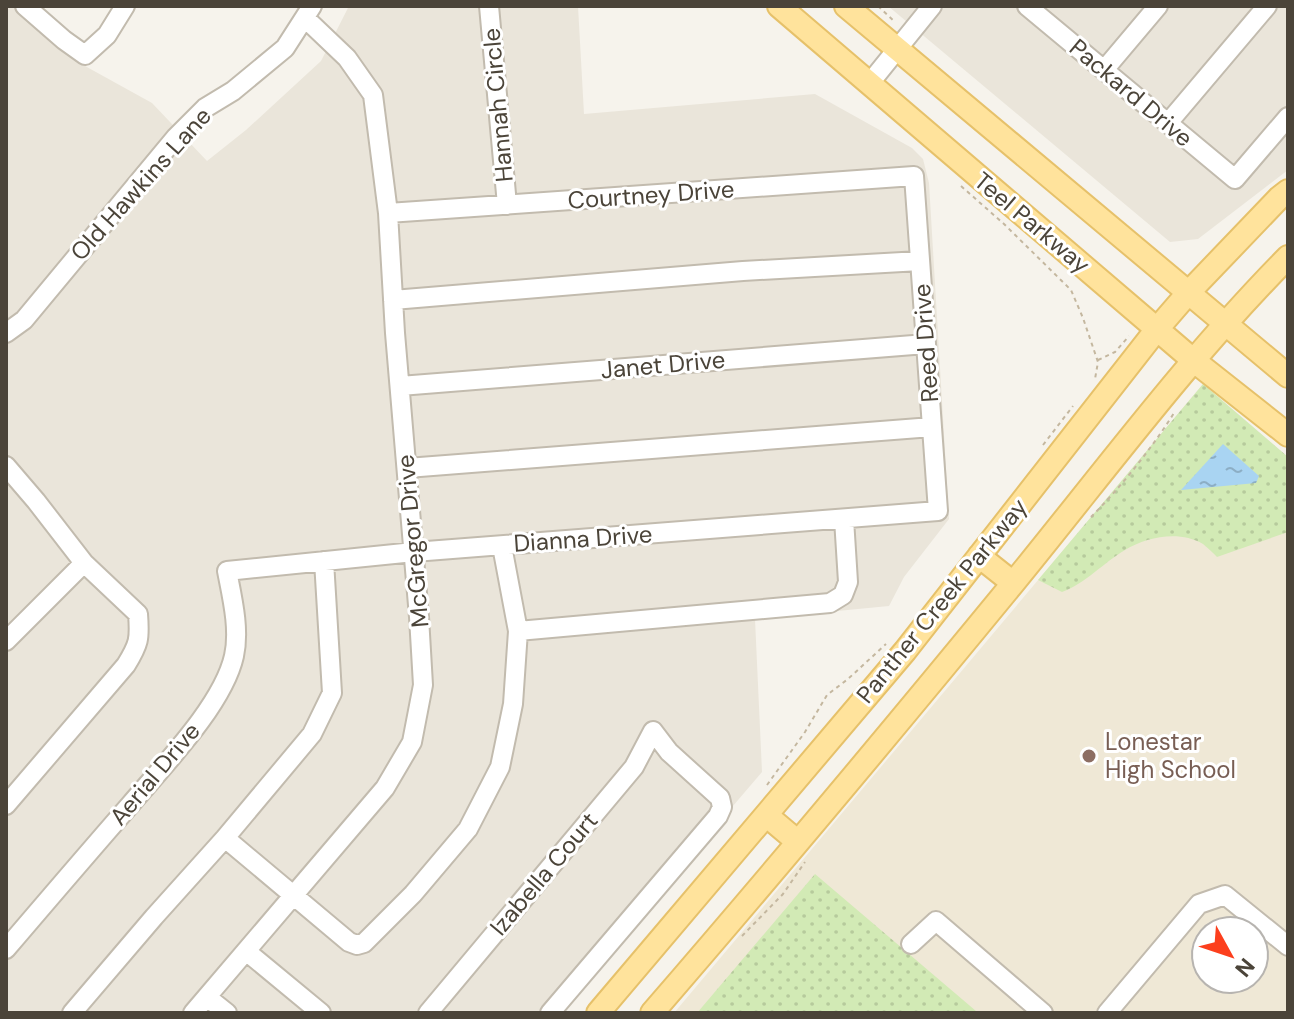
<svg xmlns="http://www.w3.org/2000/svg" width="1294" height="1019" font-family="'DM Sans',sans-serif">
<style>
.residential{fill:#eae5da}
.education{fill:#efe8d6;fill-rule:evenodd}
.grass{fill:url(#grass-dots)}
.water{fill:url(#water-ripples)}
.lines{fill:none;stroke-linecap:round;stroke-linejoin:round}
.minor-casing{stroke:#c2bbae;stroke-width:22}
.major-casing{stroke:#e6c16a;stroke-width:26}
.path{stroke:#c4b79f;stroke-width:2;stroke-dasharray:4 4;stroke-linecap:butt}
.minor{stroke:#fff;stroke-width:18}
.major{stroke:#ffe39c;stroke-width:22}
.education-dot{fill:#8d6e63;stroke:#fff;stroke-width:3}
.labels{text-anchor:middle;stroke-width:6;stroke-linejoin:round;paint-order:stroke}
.street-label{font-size:24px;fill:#4b4439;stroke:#fff}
.education-label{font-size:24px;fill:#785e54;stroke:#fff;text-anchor:start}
</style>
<defs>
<pattern id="grass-dots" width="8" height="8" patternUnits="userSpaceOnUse" patternTransform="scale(2)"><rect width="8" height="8" fill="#d2eab5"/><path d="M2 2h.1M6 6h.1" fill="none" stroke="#b6ca9c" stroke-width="1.8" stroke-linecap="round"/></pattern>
<pattern id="water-ripples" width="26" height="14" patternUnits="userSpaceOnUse" patternTransform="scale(2)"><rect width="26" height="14" fill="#a9d4f2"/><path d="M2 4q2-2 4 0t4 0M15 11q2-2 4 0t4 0" fill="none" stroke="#8caec5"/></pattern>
</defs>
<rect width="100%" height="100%" fill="#f6f3ec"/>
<path class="residential" d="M6,6H14L76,61L152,103L207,161L246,130L321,61L349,6H578L584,114L815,94L912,148L923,159L929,183L949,519L904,577L889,606L755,619L762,772L556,1013H6Z
M888,6H1288V170L1198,239L1170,242Z"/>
<path class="education" d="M1203,384L1288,457V1013H674ZM1206,931H1254V979H1206Z"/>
<path class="grass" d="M1203,384L1288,457V532L1217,557C1213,553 1208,548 1203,544C1179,530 1147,537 1125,550C1103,563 1086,583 1062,592L1038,580Z
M815,874L976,1011L974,1013H697Z"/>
<path class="water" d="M1223,444L1259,476L1256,483L1181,490Z"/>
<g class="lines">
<g class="minor-casing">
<path id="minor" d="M25,6L64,40L85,55L107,35L125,6
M489,6L507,205
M1027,6L1235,179L1288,117
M1104,70L1158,6
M869,84L932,6
M1168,123L1267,6
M393,300L743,271L920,261
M6,333L24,320L176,137L205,108L233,91L285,48L312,6
M400,386L926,344
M6,466L36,501L84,563L138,614C140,639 139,644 126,665L6,805
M407,468L932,427
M518,631L830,603L843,595L848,582L844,519
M6,641L84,563
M225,838L349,942L357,945L364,943L413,894L468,829L500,767L513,704L518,631L502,546
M911,944L936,921L1043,1013
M6,949C47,901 88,853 130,805C163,766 223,705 234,656C240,629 232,597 227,571L414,552L938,511L914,176L388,213
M246,951L321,1013
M207,997L227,1013
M72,1013L154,917L225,838L312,734L332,693L324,561
M193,1013L385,788L412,742L423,685L419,617L395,333L388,213L373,95L347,58L305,18
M428,1013L634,767L653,731L669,752L720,798L722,807L718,816L550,1013
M1107,1013L1199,904L1225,895L1288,946"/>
</g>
<g class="major-casing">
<path id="major" d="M779,6L1193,360L1288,435
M846,6L1288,376
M979,556L1013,583
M766,815L798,842
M598,1013L905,651L1157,329L1189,292L1279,198L1288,191
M652,1013C775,871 896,726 1015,581C1104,472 1189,357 1288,257"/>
</g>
<path class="path" d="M878,6L895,22
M961,186L1004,224L1071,290L1083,318L1098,362L1095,379
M1098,360L1115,352L1129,336
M1043,445L1073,406
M1091,517C1121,487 1152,448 1174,413
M767,785L805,732L827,695L848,679L886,644
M742,936L783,894L805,862"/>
<use href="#minor" class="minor"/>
<use href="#major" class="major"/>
</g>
<circle class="education-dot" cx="1089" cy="756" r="8"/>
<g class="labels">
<g class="street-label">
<text transform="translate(1131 93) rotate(40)" y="8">Packard Drive</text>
<text transform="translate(498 105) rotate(-95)" y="8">Hannah Circle</text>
<text transform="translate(141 184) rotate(-48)" y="8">Old Hawkins Lane</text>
<text transform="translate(651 195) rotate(-4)" y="8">Courtney Drive</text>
<text transform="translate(1032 223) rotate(40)" y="8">Teel Parkway</text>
<text transform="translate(926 343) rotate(-94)" y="8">Reed Drive</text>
<text transform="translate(663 365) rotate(-5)" y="8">Janet Drive</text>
<text transform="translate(583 539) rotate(-4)" y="8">Dianna Drive</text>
<text transform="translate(413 541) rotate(-95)" y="8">McGregor Drive</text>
<text transform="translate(942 601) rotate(-51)" y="8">Panther Creek Parkway</text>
<text transform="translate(155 774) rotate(-50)" y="8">Aerial Drive</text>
<text transform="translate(544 874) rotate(-50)" y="8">Izabella Court</text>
</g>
<g class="education-label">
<text x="1105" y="750">Lonestar<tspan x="1105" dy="28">High School</tspan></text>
</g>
</g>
<rect width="1294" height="1019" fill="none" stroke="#4b4439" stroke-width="16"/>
<g transform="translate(1230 955) rotate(130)"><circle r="38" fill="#ffffff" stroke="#b7b4b0" stroke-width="2"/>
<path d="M0-6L14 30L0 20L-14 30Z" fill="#fc3f1d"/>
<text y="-12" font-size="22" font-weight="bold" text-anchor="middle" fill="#4b4439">N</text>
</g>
</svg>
